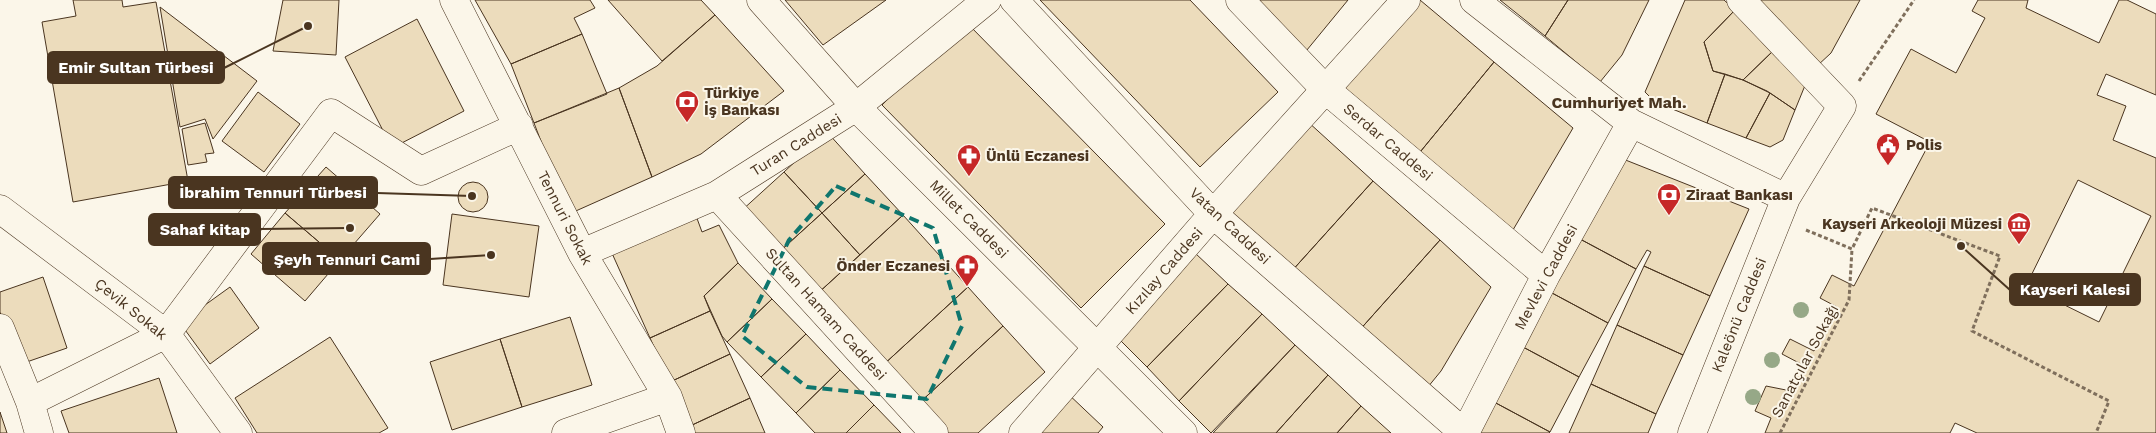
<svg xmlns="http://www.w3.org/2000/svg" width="2156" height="433" font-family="'Work Sans',sans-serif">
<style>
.building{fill:#ecdcbc;stroke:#4a3520;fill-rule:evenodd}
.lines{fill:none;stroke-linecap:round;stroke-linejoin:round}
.street-casing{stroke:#4a3520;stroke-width:29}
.path{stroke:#7f6f5c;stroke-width:3;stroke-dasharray:4 2.5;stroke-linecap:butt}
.street{stroke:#fbf6e9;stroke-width:28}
.tree{fill:#96a887}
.marked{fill:none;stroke:#0f766e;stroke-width:4;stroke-dasharray:10 6;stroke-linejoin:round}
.labels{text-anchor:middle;stroke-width:4;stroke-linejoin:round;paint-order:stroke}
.poi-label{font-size:15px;font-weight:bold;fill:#4a3520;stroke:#fbf6e9;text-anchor:start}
.street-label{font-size:15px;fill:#4a3520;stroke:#fbf6e9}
.neighbourhood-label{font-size:16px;font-weight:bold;fill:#4a3520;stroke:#fbf6e9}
.leader{fill:none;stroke:#4a3520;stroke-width:2}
.callout-dot{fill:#4a3520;stroke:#fbf6e9;stroke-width:2}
.callout{fill:#4a3520;stroke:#4a3520;stroke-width:2}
.callout-label{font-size:16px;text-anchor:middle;font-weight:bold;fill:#fff}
</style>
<rect width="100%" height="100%" fill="#fbf6e9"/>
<path class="building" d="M73,0H122L123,7L156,2L188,181L73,202L42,22L76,16Z
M283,0H339L336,55L273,51Z
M475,0H590L595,8L574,18L582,34L511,64Z
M608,0H701L715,15L662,61Z
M785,0H886L823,45Z
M1040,0H1190L1278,92L1200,167Z
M1248,0H1348L1302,56Z
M1409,0H1420L1494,62L1416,157L1335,89Z
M1500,0H1568L1545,36Z
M1568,0H1649L1622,55L1600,82L1545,36Z
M1685,0H1724L1735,10L1704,42L1713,71L1725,74L1707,123L1655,102L1645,92Z
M1753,0H1860L1831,53L1817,66Z
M1978,0H2028L2026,8L2099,43L2119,0H2127L2156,14V95L2106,74L2097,95L2126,106L2113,140L2156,158V433H1977L1955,423L1950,433H1765L1771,418L1755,411L1766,386L1786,390L1801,364L1782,354L1790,339L1814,351L1837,307L1820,298L1832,275L1854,286L1930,142L1876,114L1911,49L1956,73L1985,18L1972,11ZM2078,180L2151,216L2099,322L2026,286Z
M160,7L257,81L213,139L205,119L180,127Z
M1735,10L1774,50L1743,80L1713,71L1704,42Z
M715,15L784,91L701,154L652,177L619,88L657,66Z
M417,19L464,111L392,148L345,57Z
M966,22L1165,224L1081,308L882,105Z
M582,34L607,94L534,123L511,64Z
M1774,50L1806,83L1795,110L1767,91L1743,80Z
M1494,62L1573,128L1510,235L1416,157Z
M1725,74L1743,80L1770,93L1746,138L1707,123Z
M619,88L652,177L569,214L534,123Z
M258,92L300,124L264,172L222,141Z
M1770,93L1795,110L1783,140L1770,147L1746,138Z
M1307,121L1373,181L1290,273L1224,214Z
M205,123L214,153L205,154L207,162L188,165L182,129Z
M827,132L865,174L822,213L784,172Z
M1623,159L1749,209L1710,296L1644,266L1651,252L1647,250L1636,269L1580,239Z
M326,167L380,214L340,260L285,213Z
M784,172L822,213L778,253L740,212Z
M865,174L903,215L860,255L822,213Z
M1373,181L1440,240L1357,333L1290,273Z
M458 197a15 15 0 1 1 30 0a15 15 0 1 1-30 0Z
M285,213L340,260L305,301L251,254Z
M695,213L702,232L719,225L738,263L704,296L710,311L650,338L611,251Z
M822,213L860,255L816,295L778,253Z
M452,214L539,226L529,297L443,285Z
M903,215L968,287L881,367L816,295Z
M1580,239L1636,269L1608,323L1552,293Z
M1440,240L1491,287L1441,371L1423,393L1357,333Z
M1195,253L1228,284L1147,367L1114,334Z
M738,263L772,299L727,342L722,336L704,296Z
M1644,266L1710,296L1683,355L1617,325Z
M43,277L67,348L18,365L0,312V292Z
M1228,284L1262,314L1179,401L1147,367Z
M230,287L259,328L210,364L180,323Z
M968,287L1003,326L916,406L881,367Z
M1552,293L1608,323L1579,377L1523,347Z
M772,299L806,334L761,377L727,342Z
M710,311L730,354L670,382L650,338Z
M1262,314L1295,345L1211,433L1179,401Z
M570,317L592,385L522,407L500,339Z
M1617,325L1683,355L1656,414L1591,384Z
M1003,326L1045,372L978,433H941L916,406Z
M806,334L840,370L796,413L761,377Z
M330,337L388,428L379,433H257L235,398Z
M500,339L522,407L452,430L430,362Z
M1295,345L1328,375L1276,433H1213Z
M1523,347L1579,377L1550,432L1494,402Z
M730,354L750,398L690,426L670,382Z
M840,370L874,405L846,433H815L796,413Z
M1328,375L1361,406L1337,433H1276Z
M159,378L177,433H69L61,411Z
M1591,384L1656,414L1648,433H1569Z
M1065,391L1103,427L1098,433H1025Z
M750,398L765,433H693L690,426Z
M1494,402L1550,432L1549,433H1477Z
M874,405L901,433H846Z
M1361,406L1391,433H1337Z
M0,412L7,433H0Z"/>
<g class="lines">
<g class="street-casing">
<path id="street" d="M454,0L582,253L668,397L681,433
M761,0L856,107L1183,433
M1014,0L1213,214L1464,433
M1240,0L1325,89L1546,275
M1474,0L1631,123L1786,198
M717,195L934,433
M0,209L166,334L238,433
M582,253L717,195L856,107L987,0
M0,328L30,402L39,433
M30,402L166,334L331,113L421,171L519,126
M566,433L668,397
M1023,433L1213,214L1406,0
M1465,433L1546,275L1631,123
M1692,433L1786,198L1842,106L1741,0"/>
</g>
<path class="path" d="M1859,81L1914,0
M1806,230L1852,249L1872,208L2000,256L1972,331L2109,401L2096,433
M1780,433L1849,300L1852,249"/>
<use href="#street" class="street"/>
</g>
<g class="tree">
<circle cx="1801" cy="310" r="8"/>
<circle cx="1772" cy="360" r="8"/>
<circle cx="1753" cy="397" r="8"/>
</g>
<path class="marked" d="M836,186L933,228L962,326L927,399L807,387L742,336L789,240Z"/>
<defs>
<g id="bank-pin" transform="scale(1.25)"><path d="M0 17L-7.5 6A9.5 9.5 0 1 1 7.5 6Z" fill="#c62828" stroke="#fbf6e9"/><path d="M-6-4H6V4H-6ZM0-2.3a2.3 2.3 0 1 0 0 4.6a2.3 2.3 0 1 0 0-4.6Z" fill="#fff"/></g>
<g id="civic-pin" transform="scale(1.25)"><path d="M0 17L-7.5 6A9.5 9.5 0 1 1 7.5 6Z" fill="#c62828" stroke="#fbf6e9"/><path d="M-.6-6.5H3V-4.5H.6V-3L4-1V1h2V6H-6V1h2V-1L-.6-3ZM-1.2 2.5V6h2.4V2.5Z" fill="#fff"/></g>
<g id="pharmacy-pin" transform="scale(1.25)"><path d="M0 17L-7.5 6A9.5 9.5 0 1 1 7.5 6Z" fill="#c62828" stroke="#fbf6e9"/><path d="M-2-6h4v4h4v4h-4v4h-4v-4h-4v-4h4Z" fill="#fff"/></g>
<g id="museum-pin" transform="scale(1.25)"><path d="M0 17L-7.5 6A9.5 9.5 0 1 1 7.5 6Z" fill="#c62828" stroke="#fbf6e9"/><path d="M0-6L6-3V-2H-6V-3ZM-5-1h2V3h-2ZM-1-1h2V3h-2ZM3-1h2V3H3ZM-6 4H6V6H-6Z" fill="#fff"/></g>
</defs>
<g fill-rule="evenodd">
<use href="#bank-pin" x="687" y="102"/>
<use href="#civic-pin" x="1888" y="145"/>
<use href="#pharmacy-pin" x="969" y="156"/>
<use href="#bank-pin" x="1669" y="195"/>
<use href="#museum-pin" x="2019" y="224"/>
<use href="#pharmacy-pin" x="967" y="266"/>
</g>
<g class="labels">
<g class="poi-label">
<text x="704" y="98">Türkiye<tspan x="704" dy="17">İş Bankası</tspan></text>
<text x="1906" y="150">Polis</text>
<text x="986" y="161">Ünlü Eczanesi</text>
<text x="1686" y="200">Ziraat Bankası</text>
<text x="2002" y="229" text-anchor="end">Kayseri Arkeoloji Müzesi</text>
<text x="950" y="271" text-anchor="end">Önder Eczanesi</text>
</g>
<g class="street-label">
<text transform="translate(1388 142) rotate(40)" y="5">Serdar Caddesi</text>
<text transform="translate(796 145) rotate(-32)" y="5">Turan Caddesi</text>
<text transform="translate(565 218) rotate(63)" y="5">Tennuri Sokak</text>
<text transform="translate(969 219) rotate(45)" y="5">Millet Caddesi</text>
<text transform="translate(1230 226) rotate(43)" y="5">Vatan Caddesi</text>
<text transform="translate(1164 271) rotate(-49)" y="5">Kızılay Caddesi</text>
<text transform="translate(1546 277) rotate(-62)" y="5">Mevlevi Caddesi</text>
<text transform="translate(131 309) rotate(39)" y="5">Çevik Sokak</text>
<text transform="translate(826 314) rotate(48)" y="5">Sultan Hamam Caddesi</text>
<text transform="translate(1739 315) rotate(-68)" y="5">Kaleönü Caddesi</text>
<text transform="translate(1805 361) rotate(-62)" y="5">Sanatçılar Sokağı</text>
</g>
<g class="neighbourhood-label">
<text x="1619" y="108">Cumhuriyet Mah.</text>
</g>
</g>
<path class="leader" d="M308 26L224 68M472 196L377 193M350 228L260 229M491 255L430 259M1961 246L2010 290"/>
<g class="callout-dot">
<circle cx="308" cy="26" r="5"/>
<circle cx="472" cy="196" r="5"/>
<circle cx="350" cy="228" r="5"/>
<circle cx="491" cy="255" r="5"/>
<circle cx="1961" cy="246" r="5"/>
</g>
<g class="callout">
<rect x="48" y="52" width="176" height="31" rx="5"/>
<rect x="169" y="177" width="208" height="31" rx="5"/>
<rect x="149" y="214" width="111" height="31" rx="5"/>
<rect x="263" y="243" width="167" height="31" rx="5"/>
<rect x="2010" y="274" width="130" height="31" rx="5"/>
</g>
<g class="callout-label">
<text x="136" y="73">Emir Sultan Türbesi</text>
<text x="273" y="198">İbrahim Tennuri Türbesi</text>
<text x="205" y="235">Sahaf kitap</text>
<text x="347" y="265">Şeyh Tennuri Cami</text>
<text x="2075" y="295">Kayseri Kalesi</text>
</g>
</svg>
